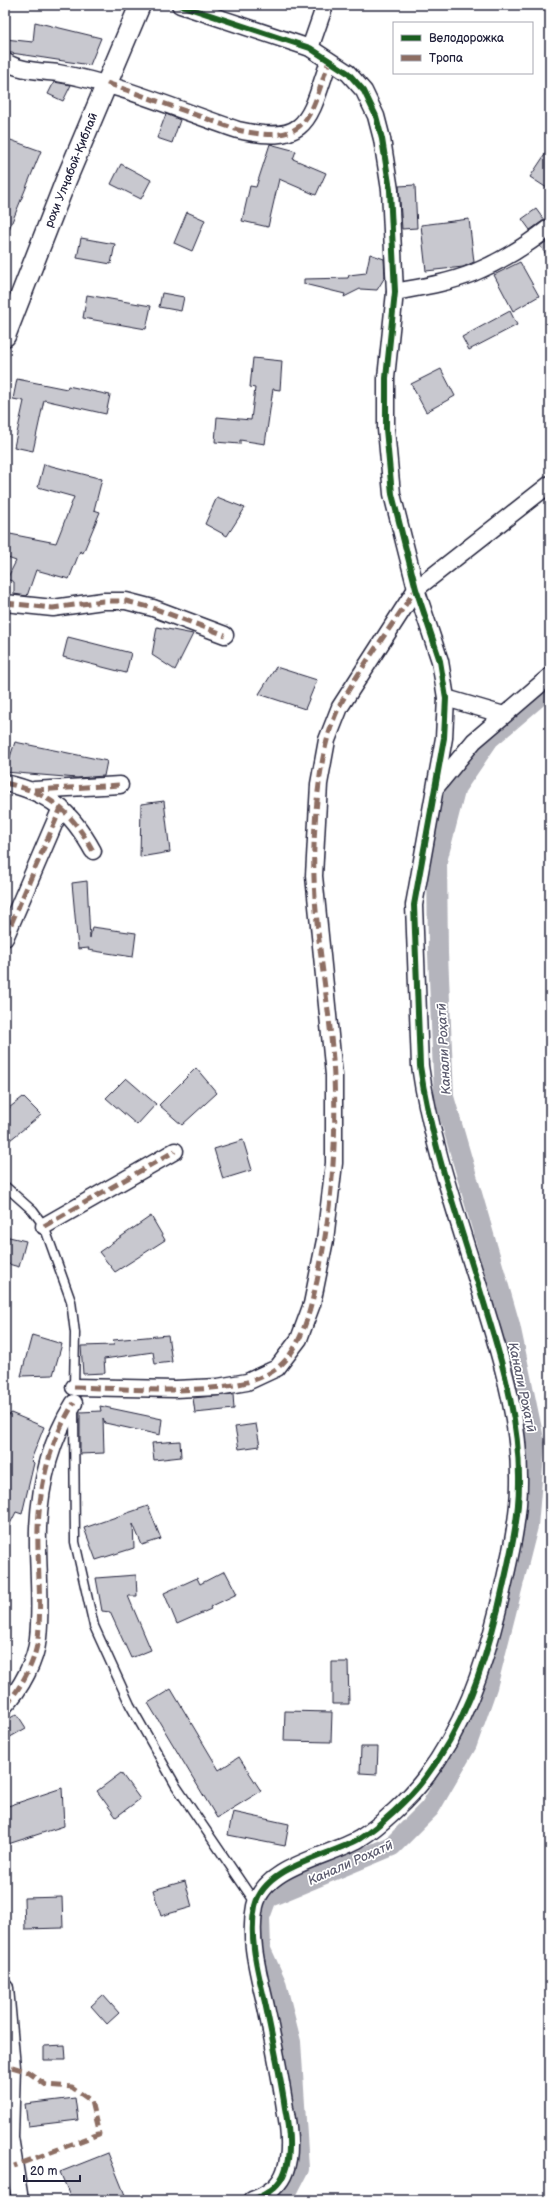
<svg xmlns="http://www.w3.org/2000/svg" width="555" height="2205" font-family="'Balsamiq Sans',sans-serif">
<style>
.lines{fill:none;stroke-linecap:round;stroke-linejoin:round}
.canal{stroke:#b4b4bc;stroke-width:20}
.building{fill:#c8c8cf;stroke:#22223b}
.service-casing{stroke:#22223b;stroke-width:11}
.minor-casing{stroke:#22223b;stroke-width:19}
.tertiary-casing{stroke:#22223b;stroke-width:23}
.service{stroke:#fff;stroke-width:8}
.minor{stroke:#fff;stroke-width:16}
.tertiary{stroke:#fff;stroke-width:20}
.quiet{stroke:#8d6e63;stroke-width:5;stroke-dasharray:10 5;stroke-linecap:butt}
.cycleway-casing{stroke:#fff;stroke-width:8}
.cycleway{stroke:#1b5e20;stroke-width:6}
.labels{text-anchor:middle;stroke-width:3.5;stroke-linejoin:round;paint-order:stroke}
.street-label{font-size:12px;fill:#22223b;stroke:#fff}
.water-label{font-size:13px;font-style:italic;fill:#5c5c6f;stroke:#fff}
</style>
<rect width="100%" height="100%" fill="#fff"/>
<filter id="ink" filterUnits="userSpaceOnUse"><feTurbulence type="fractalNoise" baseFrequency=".025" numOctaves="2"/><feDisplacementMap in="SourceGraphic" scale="8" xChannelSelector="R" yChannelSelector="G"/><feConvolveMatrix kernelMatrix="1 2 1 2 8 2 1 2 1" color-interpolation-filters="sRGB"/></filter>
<g filter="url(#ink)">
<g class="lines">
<polyline class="canal" points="283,2200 299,2169 297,2136 291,2042 276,1983 261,1950 260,1917 267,1898 392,1846 430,1808 467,1744 487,1687 528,1526 535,1444 510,1325 444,1097 438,953 437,861 456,787 489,739 550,687"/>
</g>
<g class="building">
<polygon points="35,22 101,38 90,65 5,52 5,39 33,42"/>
<polygon points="54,82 71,85 63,101 48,94"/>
<polygon points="166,114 180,120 172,143 157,138"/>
<polygon points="5,138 41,151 5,239"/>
<polygon points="270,144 296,151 293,159 326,173 316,195 279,179 268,227 242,221 250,186 256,187"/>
<polygon points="550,147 550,190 530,177"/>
<polygon points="121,164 151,180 141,199 111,184"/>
<polygon points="415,185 417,228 402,229 399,186"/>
<polygon points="536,209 544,220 530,230 522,219"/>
<polygon points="187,212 205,220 192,251 174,243"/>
<polygon points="469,219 474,262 463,267 426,271 421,225"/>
<polygon points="81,238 115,244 111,264 77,258"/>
<polygon points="550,239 550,260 540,246"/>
<polygon points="370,254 384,259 385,277 377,290 360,289 344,297 345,294 304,284 304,279 348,278 349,275 366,273"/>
<polygon points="520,262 539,296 513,311 494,275"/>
<polygon points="162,293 184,297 181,311 159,307"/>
<polygon points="87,295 151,306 146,329 83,318"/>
<polygon points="510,311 517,325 469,350 462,337"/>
<polygon points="253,358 282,361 280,390 273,389 265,444 240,440 240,444 215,442 217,417 251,420 255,388 250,387"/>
<polygon points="441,369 455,396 426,412 411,384"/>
<polygon points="17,379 67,389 68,386 110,395 106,414 44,400 33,451 14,447 24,401 13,399"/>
<polygon points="44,464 102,479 94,510 100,512 83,553 80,551 69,579 36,570 27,596 14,594 14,582 7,579 16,561 5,557 5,533 56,543 74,497 38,487"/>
<polygon points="217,497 245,508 227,536 205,524"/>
<polygon points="157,627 193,634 175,670 152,655"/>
<polygon points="68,637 131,653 126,673 63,657"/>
<polygon points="276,667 317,680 305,709 259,694"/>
<polygon points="15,742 107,761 104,776 77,778 5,772"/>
<polygon points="164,801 170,852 140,857 141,804"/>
<polygon points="87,881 90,938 92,927 136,933 133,957 88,950 89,948 78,949 72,883"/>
<polygon points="196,1068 217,1093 182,1125 159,1105"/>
<polygon points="126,1078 156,1104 137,1125 106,1098"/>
<polygon points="23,1097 41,1115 5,1144 5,1111"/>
<polygon points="243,1140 252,1170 223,1179 214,1149"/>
<polygon points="151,1216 165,1240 115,1272 99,1252"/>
<polygon points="5,1236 26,1241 19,1267 5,1263"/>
<polygon points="32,1335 62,1344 53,1375 21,1376"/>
<polygon points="168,1335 172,1362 155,1364 153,1352 104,1359 105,1373 83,1374 81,1346 114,1345 113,1340"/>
<polygon points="233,1394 234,1409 195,1413 193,1398"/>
<polygon points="100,1406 162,1419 160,1435 105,1423 103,1418 104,1453 80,1454 80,1412 101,1411"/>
<polygon points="5,1413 10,1415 11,1413 44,1427 31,1460 34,1463 22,1514 16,1512 5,1534"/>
<polygon points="256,1424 260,1446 239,1449 235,1427"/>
<polygon points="180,1441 181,1457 154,1460 152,1443"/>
<polygon points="148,1506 161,1539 142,1545 133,1524 134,1548 96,1560 84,1528"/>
<polygon points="225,1571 237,1594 210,1607 211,1609 177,1624 164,1593 197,1578 200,1584"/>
<polygon points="136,1575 137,1596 128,1596 151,1650 131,1658 110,1612 102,1611 96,1578"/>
<polygon points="332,1662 348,1662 349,1704 332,1704"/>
<polygon points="171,1689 219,1770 239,1757 261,1791 217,1818 148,1703"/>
<polygon points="285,1711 332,1712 331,1742 284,1741"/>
<polygon points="17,1714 26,1728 5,1740 5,1721"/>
<polygon points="361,1747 378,1747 377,1774 360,1773"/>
<polygon points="121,1773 140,1799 116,1817 97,1791"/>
<polygon points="62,1788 64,1826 5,1845 5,1807"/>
<polygon points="233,1812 289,1824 285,1846 228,1835"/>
<polygon points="185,1881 192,1907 161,1916 153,1890"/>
<polygon points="62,1897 63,1928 25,1929 24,1898"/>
<polygon points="103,1995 119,2013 107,2024 91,2006"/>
<polygon points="65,2045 66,2060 44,2060 44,2046"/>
<polygon points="75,2098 78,2120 28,2126 25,2104"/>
<polygon points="108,2153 127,2200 72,2200 60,2172"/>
</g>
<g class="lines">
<g class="service-casing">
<g id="service">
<polyline points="5,1186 33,1211 44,1226 71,1301 75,1333 74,1388"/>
<polyline points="74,1410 75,1542 94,1626 130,1705 176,1786 256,1904"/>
</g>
</g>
<g class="minor-casing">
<g id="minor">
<path d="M 180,5 L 310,48 L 348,73 L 364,91 L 376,116 L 382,139 L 390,190 L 395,292 L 386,378 L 386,429 L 392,494 L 416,589 L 440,661 L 446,698 L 444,738 L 414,905 L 420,1066 C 432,1150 463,1232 487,1313 C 504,1368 520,1425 519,1483 C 519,1525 507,1568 498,1609 C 483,1670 463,1728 425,1778 C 410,1798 380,1826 359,1839 C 328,1857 264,1866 255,1906 C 248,1940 259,1975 266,2007 C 273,2041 280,2074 285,2108 C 289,2128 292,2152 285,2171 C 280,2186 266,2195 252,2200"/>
<polyline points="310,48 325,5"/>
<path d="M 5,61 C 18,71 42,71 58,73 C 120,84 178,110 238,130 C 309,146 309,119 329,61"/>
<path d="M 395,292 C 421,287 448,283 473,273 C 500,262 527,245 550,227"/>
<polyline points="5,603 53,608 103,601 126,601 153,608 225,635"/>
<polyline points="446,698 504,715"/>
<path d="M 5,783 C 50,793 71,811 93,851"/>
<polyline points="437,786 474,741 550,676"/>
<polyline points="34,790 120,785"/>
<polyline points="5,938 61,808"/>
<polyline points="44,1226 175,1151"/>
<polyline points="74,1387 175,1389 218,1387 247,1382 277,1368 299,1339 312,1304 325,1240 334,1163 334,1075 314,876 319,784 327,740 340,707 416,589 550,484"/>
<path d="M 5,1705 C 21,1689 36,1660 38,1638 C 42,1602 37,1564 38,1528 C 40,1483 50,1441 74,1403"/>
<polyline points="5,1988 12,2067 10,2137 20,2200"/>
</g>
</g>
<g class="tertiary-casing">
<polyline id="tertiary" points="5,336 66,180 140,5"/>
</g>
<use href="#service" class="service"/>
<use href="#minor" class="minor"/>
<use href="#tertiary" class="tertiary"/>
<g class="quiet">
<path d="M 107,83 L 238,130 C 309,146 309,119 329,61"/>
<polyline points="5,603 53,608 103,601 126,601 153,608 225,635"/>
<path d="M 5,783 C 50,793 71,811 93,851"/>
<polyline points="34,790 120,785"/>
<polyline points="5,938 61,808"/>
<polyline points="44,1226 175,1151"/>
<path d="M 74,1387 C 125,1388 237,1400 277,1368 C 302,1349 310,1310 317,1281 C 331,1214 337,1145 334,1077 C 331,1010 316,944 314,877 C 313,848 315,813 319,784 C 322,758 328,729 340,705 C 362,665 391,627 416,589"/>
<path d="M 5,1705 C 21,1689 36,1660 38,1638 C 42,1602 37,1564 38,1528 C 40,1483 50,1441 74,1403"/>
<polyline points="12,2067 28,2072 46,2085 72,2087 91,2101 99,2134 14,2166"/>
</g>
<g class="cycleway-casing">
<path id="cycleway" d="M 180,5 L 310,48 L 348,73 L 364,91 L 376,116 L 382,139 L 390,190 L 395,292 L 386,378 L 386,429 L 392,494 L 416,589 L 440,661 L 446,698 L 444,738 L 414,905 L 420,1066 C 432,1150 463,1232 487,1313 C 504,1368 520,1425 519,1483 C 519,1525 507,1568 498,1609 C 483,1670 463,1728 425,1778 C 410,1798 380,1826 359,1839 C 328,1857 264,1866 255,1906 C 248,1940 259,1975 266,2007 C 273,2041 280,2074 285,2108 C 289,2128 292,2152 285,2171 C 280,2186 266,2195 252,2200"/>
</g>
<use href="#cycleway" class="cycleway"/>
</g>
</g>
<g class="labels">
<g class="street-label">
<text transform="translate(71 170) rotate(-68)" y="4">роҳи Улҷабой-Қиблаӣ</text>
</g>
<g class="water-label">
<text transform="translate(443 1049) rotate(-93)" y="5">Канали Роҳатӣ</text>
<text transform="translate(523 1387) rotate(78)" y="5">Канали Роҳатӣ</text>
<text transform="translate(350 1862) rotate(-24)" y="5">Канали Роҳатӣ</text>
</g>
</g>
<rect width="555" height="2205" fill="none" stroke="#fff" stroke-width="20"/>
<rect x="10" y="10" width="535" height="2185" fill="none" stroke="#22223b" stroke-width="1.5" filter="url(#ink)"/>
<rect x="393" y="22" width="140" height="52" fill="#ffffff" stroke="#a7a7b1"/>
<rect x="401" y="35" width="20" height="6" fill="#1b5e20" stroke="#a7a7b1"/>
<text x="429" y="42" font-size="12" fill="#22223b">Велодорожка</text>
<rect x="401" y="55" width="20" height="6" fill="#8d6e63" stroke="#a7a7b1"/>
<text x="429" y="62" font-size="12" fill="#22223b">Тропа</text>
<path d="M24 2175v6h56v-6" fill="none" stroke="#22223b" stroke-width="2"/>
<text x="30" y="2175" font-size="12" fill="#22223b" stroke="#ffffff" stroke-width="3" paint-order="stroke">20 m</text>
</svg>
